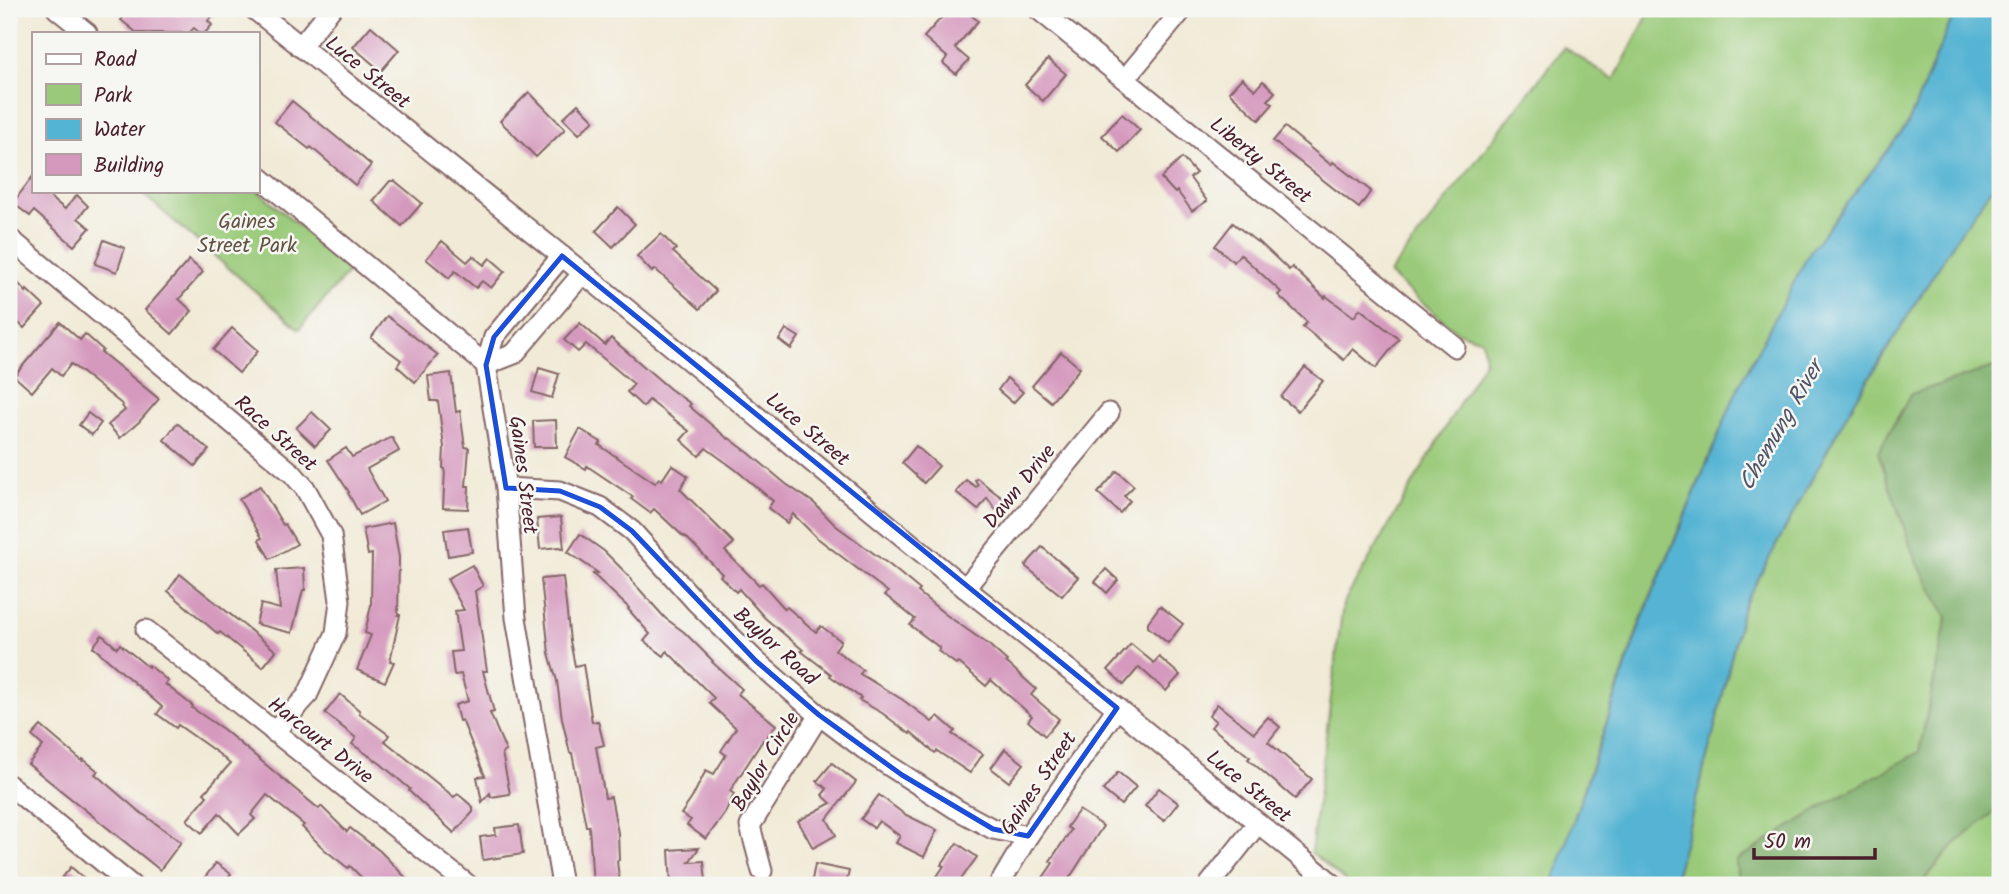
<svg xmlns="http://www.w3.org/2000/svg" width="2009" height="894" font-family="Kalam,sans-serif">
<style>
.green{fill:#9aca79;stroke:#727452;stroke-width:2}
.forest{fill:#7bae69;stroke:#62664a;stroke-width:2}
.water{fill:#54b4d3;stroke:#4f6a7f;stroke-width:2}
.building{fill:#d599be}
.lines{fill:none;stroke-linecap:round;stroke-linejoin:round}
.minor-casing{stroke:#846667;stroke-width:23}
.minor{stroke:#fff;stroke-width:19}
.marked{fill:none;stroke:#1d4ed8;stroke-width:5;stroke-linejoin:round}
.labels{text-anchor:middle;stroke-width:5;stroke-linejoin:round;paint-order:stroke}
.street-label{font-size:21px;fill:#4a1f2b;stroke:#f6f6f2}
.park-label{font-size:21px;fill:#625242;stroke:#f6f6f2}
.water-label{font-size:23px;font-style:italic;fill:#4e5366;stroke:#f6f6f2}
</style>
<rect width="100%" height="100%" fill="#f6f6f2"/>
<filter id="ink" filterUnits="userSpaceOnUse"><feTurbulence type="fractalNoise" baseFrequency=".0143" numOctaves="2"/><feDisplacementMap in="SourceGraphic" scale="14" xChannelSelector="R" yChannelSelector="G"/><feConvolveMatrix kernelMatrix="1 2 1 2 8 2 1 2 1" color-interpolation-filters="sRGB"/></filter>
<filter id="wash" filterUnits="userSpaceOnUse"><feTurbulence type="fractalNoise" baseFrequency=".00686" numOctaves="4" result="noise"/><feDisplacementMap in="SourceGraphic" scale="28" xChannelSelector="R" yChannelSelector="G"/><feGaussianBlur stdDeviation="1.57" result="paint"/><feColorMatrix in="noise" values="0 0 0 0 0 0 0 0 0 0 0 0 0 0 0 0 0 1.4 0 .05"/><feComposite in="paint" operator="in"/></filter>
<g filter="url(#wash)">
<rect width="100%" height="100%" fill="#f1ead6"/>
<g class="green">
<polygon points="1651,9 1956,9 1908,124 1811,250 1739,386 1640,622 1552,885 1350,885 1311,852 1343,604 1485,360 1482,340 1457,332 1389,274 1564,47 1614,80"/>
<polygon points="2000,176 2000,885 1673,885 1713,735 1743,607 1848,412 1957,237"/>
<polygon points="257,190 350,270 299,329 144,195 148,191"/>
</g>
<polygon class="forest" points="2000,365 2000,807 1954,845 1920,885 1738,885 1736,861 1826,804 1919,752 1947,617 1915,559 1878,452 1911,394"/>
<polygon class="water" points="1956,9 2000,9 2000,176 1957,237 1848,412 1743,607 1713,735 1673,885 1552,885 1641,622 1739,386 1811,250 1908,124"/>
<g id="blocks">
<g class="building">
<polygon points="131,9 218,9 208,21 212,25 205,33 200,33 194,28 189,33 137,33 121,20"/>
<polygon points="949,9 964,9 978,21 955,48 969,60 956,74 943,63 947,57 924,37"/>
<polygon points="371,26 399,50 381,71 353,47"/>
<polygon points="1048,59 1066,74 1043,101 1025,85"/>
<polygon points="1242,78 1255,90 1263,81 1275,92 1268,100 1273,104 1259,120 1229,92"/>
<polygon points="529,92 565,129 536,157 500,121"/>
<polygon points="292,101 340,140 341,139 371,165 355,185 311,147 309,149 275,122"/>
<polygon points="578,104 594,120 579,134 563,118"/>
<polygon points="1122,114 1140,130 1119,152 1102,136"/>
<polygon points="1285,127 1331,165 1333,162 1371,191 1359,208 1273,141"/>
<polygon points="1182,158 1196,173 1190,178 1207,201 1192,211 1177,191 1175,193 1161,178"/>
<polygon points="33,176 33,191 42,191 65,209 77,195 88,206 78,218 90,228 74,246 34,211 30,216 13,203"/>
<polygon points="390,181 395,181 422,203 402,226 373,201"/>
<polygon points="618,207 635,224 613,247 596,231"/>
<polygon points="1233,223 1257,242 1258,241 1289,270 1292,267 1325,298 1326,296 1354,317 1360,309 1399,339 1376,368 1353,349 1344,360 1303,327 1307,322 1278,295 1281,292 1240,254 1234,262 1215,246"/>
<polygon points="661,234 676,249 673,252 716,291 700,309 655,269 652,272 637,256"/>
<polygon points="104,240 125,248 117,272 95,264"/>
<polygon points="442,241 467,262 473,256 484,265 490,258 505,271 491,288 482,281 476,288 455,271 449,278 426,259"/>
<polygon points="189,260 203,272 179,299 192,311 172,334 145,310"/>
<polygon points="9,273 26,292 27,290 44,306 24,328 9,314"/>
<polygon points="387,316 438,355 415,382 397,366 401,360 371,338"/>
<polygon points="60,322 80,340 85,334 103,350 101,352 159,399 139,422 120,438 108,425 125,410 122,406 123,405 71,364 61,376 52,368 32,392 14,376"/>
<polygon points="580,323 605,345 611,338 670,389 691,404 689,406 728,439 729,438 749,453 786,484 814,503 835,525 891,566 920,590 918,592 945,614 989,645 1007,661 1006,662 1036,689 1031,695 1059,719 1045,736 1028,721 1032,716 991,680 986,686 958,662 956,664 938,651 940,648 910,625 915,619 885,595 888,592 816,537 793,514 787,523 768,508 773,501 736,470 706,448 699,456 681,440 689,431 649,400 643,407 627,392 634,384 586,344 578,352 564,340"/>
<polygon points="232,328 258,351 239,373 213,350"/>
<polygon points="786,329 799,337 791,349 779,340"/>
<polygon points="1061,352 1080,368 1051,402 1032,386"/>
<polygon points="1305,367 1323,381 1298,411 1281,397"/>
<polygon points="539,368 559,374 552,398 532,392"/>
<polygon points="451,373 456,412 460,411 465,447 469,448 466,486 469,486 468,509 443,508 445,469 443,468 444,447 438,401 431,401 428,376"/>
<polygon points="1007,378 1023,392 1013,403 998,390"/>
<polygon points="312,412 331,430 315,446 296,428"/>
<polygon points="88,413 101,423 92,435 79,425"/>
<polygon points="556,420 557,447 534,447 533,421"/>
<polygon points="177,423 209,450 195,466 164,440"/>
<polygon points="580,429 601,442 599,445 655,483 659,478 662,480 672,465 688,476 680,489 734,543 725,551 759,585 762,583 785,609 787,607 816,632 821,626 841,641 835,650 863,670 860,674 903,700 932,722 938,716 955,731 952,734 983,754 970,773 937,751 935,753 911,732 910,734 882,713 859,700 861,698 830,676 831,674 801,651 803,650 765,618 739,589 736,592 720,576 722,574 685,536 684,537 654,509 650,513 631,499 633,497 587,466 586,469 565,457"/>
<polygon points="392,437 399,451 367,469 385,501 360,515 348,493 349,492 328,460 346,448 352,457"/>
<polygon points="916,446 939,466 924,483 902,463"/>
<polygon points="1117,471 1134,486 1124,496 1130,501 1120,513 1098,493"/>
<polygon points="977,478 993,491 1008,502 996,510 987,498 978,510 956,492 966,480 976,487 978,485 975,480"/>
<polygon points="260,486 283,525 285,524 297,544 270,559 259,540 262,538 239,499"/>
<polygon points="561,517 564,549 560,547 540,549 537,519"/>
<polygon points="393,523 399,557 398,615 400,615 390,661 394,662 385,682 357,670 371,635 365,633 371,605 372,554 368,555 363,529"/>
<polygon points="468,527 472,552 448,556 444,530"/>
<polygon points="580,534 604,551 632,579 631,580 665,618 684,632 713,661 712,662 742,689 738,694 776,725 764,741 763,740 730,791 734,794 725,813 706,839 687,825 691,820 681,814 692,798 706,770 714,774 726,755 721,751 736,728 709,703 714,698 667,651 664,656 644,641 650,634 628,609 629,608 593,574 598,573 568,552"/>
<polygon points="1042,547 1078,577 1062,596 1025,566"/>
<polygon points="472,565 483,586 475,591 487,671 483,671 494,712 490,713 506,751 502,753 510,794 491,797 490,793 482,802 477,777 485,776 462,720 459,721 455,705 468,701 461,674 454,675 451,652 461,651 455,611 464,610 447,579"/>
<polygon points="304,568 305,590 303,590 292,633 256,624 261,604 280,609 276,570"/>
<polygon points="1106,569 1118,580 1107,593 1095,582"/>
<polygon points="180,574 276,651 263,667 220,632 218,634 168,591"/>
<polygon points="563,577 570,641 575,666 583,664 592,722 598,721 604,745 596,747 605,798 611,797 618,833 619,860 617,861 620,885 593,885 589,826 586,826 572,753 570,753 562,719 557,681 549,653 541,579"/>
<polygon points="1160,606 1183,624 1168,643 1148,627 1148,622"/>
<polygon points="102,635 117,648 120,644 148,667 149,665 168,681 165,684 193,706 192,708 223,729 319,809 321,806 347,832 350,828 380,851 413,885 369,885 350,866 348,868 325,850 302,827 304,825 267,795 251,815 255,819 239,834 219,813 202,833 187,820 207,796 204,793 230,764 219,754 178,725 176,728 157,714 162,707 93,647"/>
<polygon points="1131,644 1154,663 1159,657 1180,675 1166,691 1139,667 1124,685 1108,670"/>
<polygon points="340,694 360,711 359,713 389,735 385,741 454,797 458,794 473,807 473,812 454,833 409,791 410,789 381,764 352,744 356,738 325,713"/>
<polygon points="1217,704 1254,733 1268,717 1280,727 1268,742 1312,779 1295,799 1248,759 1250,757 1211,727 1216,721 1209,716"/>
<polygon points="41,726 82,761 83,759 98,771 95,774 136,809 181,842 160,870 28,764 43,746 32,736"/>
<polygon points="1005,749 1024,764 1009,782 991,768"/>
<polygon points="832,763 856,782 827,819 836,835 813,848 798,821 831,803 822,795 827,789 817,781"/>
<polygon points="1118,772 1136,787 1121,805 1103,790"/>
<polygon points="1159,788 1178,803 1164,821 1145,806"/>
<polygon points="879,795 904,814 937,830 924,857 896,843 900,836 879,821 874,828 861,819"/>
<polygon points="1079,810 1103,826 1065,885 1038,885 1053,863 1050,861 1071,830 1067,827"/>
<polygon points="519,825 523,854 483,860 480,837 496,835 495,828"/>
<polygon points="957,843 977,857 957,885 931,885 944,866 941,865"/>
<polygon points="699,848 689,862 704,861 706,882 671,885 669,850"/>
<polygon points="216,863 231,874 223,885 199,885"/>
<polygon points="815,864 849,871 846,885 811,885"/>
<polygon points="71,867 92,885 56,885"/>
</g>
</g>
</g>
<g filter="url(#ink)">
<use href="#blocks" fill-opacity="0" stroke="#846667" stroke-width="2"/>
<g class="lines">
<g class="minor-casing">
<g id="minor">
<polyline points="57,9 87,33"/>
<polyline points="254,9 583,273 965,588 1117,708 1334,885"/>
<polyline points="1038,9 1455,347"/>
<polyline points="300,47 331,9"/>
<polyline points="1125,79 1183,9"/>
<polyline points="257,175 486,365 506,488 516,618 562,885"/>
<polyline points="9,238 292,473 305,488 331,535 340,601 336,633 307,696 274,732"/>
<polyline points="486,365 514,354 583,273"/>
<polyline points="486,365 494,337 562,256"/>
<polyline points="506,488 560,491 600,507 632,531 696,602 756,661 819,715 868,752 956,809 993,829 1028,836"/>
<polyline points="965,588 1109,413"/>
<polyline points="146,630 468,885"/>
<polyline points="9,785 131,885"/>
<polyline points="762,871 750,826 819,715"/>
<polyline points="999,885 1028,836 1117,708"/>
<polyline points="1209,885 1258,823"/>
</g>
</g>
<use href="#minor" class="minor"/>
</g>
</g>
<path class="marked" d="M 562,256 L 1117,708 L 1028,836 L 993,829 L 902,775 L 819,715 L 756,661 L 632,531 L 600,507 L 560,491 L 506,488 L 486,365 L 494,337 Z"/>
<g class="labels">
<g class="street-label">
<text transform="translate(368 72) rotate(39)" y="7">Luce Street</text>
<text transform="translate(1261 160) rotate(39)" y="7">Liberty Street</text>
<text transform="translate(808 429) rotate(40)" y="7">Luce Street</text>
<text transform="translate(276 433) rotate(42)" y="7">Race Street</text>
<text transform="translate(524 475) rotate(83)" y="7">Gaines Street</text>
<text transform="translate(1019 486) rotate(-51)" y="7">Dawn Drive</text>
<text transform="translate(776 646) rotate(42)" y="7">Baylor Road</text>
<text transform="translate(321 740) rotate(38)" y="7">Harcourt Drive</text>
<text transform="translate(765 761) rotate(-59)" y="7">Baylor Circle</text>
<text transform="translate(1038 783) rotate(-56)" y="7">Gaines Street</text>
<text transform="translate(1249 786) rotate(39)" y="7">Luce Street</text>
</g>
<g class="park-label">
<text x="247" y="228">Gaines<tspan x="247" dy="24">Street Park</tspan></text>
</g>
<g class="water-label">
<text transform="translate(1780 425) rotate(-60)" y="8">Chemung River</text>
</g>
</g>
<rect width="2009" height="894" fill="none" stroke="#f6f6f2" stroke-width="35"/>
<rect x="32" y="32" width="228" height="161" fill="#f6f6f2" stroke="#b1a0a2" stroke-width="2"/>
<rect x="46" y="54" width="35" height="10" fill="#ffffff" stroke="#b1a0a2" stroke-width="2"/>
<text x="94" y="66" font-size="21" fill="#4a1f2b">Road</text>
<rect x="46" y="84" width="35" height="21" fill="#9aca79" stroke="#b1a0a2" stroke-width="2"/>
<text x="94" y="102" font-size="21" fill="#4a1f2b">Park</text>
<rect x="46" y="119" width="35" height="21" fill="#54b4d3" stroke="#b1a0a2" stroke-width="2"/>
<text x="94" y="136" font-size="21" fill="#4a1f2b">Water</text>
<rect x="46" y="154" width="35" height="21" fill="#d599be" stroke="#b1a0a2" stroke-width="2"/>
<text x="94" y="172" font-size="21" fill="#4a1f2b">Building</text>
<path d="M1754 848v10h121v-10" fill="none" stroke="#4a1f2b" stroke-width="3.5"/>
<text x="1764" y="848" font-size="21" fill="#4a1f2b" stroke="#f6f6f2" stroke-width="5" paint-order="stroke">50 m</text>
</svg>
